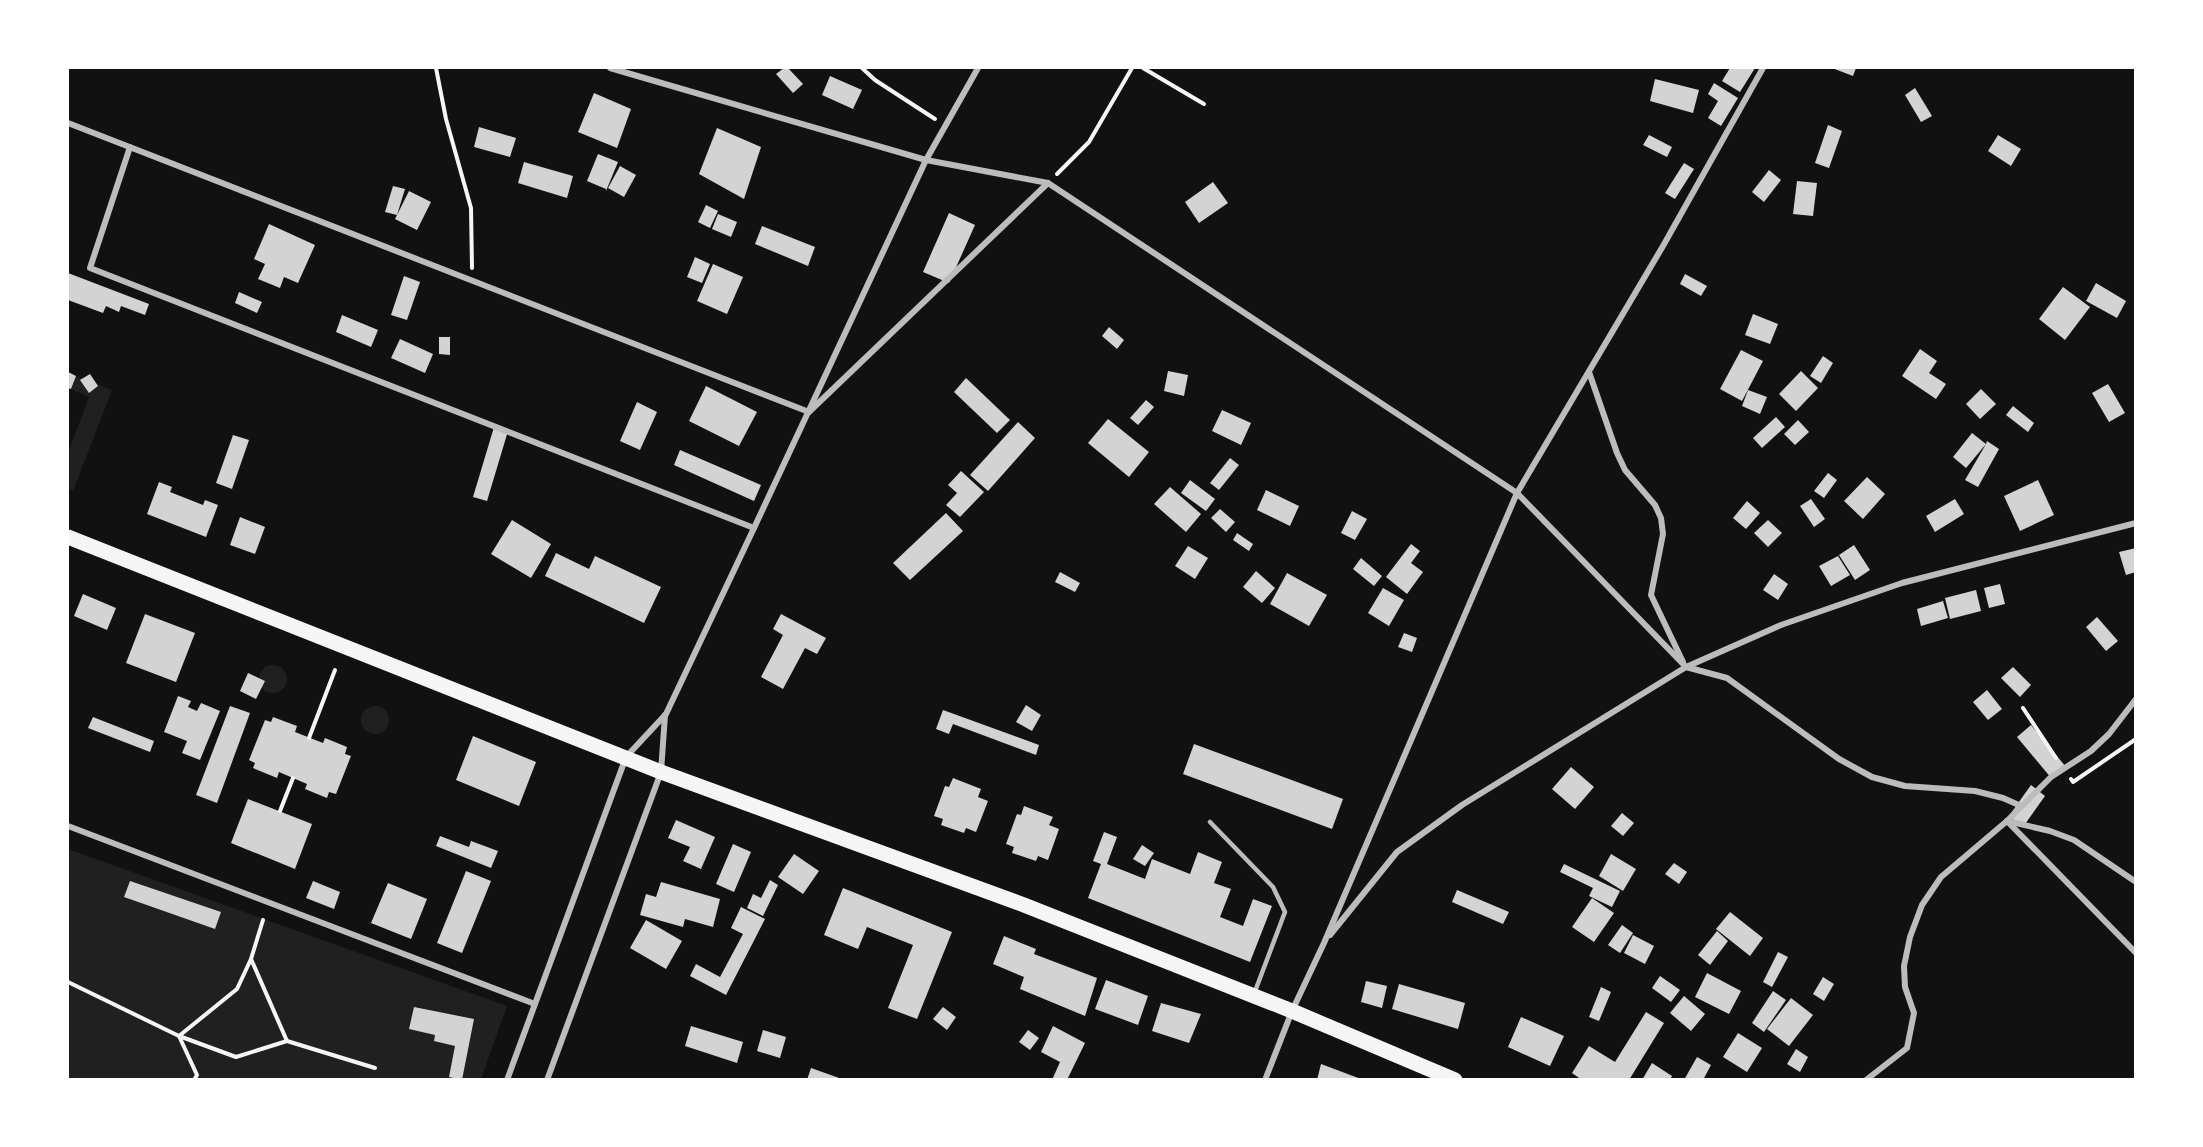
<svg xmlns="http://www.w3.org/2000/svg" width="2203" height="1147" font-family="Rubik,sans-serif">
<style>
.green{fill:#202020}
.building{fill:#d3d3d3}
.lines{fill:none;stroke-linecap:round;stroke-linejoin:round}
.path{stroke:#f5f5f5;stroke-width:4}
.service{stroke:#bcbcbc;stroke-width:4.5}
.minor{stroke:#bcbcbc;stroke-width:6}
.primary{stroke:#f5f5f5;stroke-width:15}
</style>
<rect width="100%" height="100%" fill="#111"/>
<g class="green">
<polygon points="76,376 112,390 73,491 68,489 68,453 89,397 71,389"/>
<circle cx="273" cy="679" r="14"/>
<circle cx="375" cy="720" r="14"/>
<polygon points="68,849 507,1006 481,1079 68,1079"/>
</g>
<g class="building">
<polygon points="784,68 788,68 803,84 793,93 776,74"/>
<polygon points="1730,68 1755,68 1740,92 1722,81"/>
<polygon points="1832,68 1856,68 1853,76"/>
<polygon points="830,76 862,90 853,109 822,95"/>
<polygon points="1655,79 1699,90 1693,113 1650,101"/>
<polygon points="1714,83 1738,98 1721,126 1708,118 1718,101 1708,94"/>
<polygon points="1915,88 1932,116 1921,122 1905,95"/>
<polygon points="594,93 631,109 617,148 578,132"/>
<polygon points="1828,125 1842,131 1829,168 1815,163"/>
<polygon points="479,127 516,138 510,157 474,147"/>
<polygon points="717,128 761,147 744,199 699,174"/>
<polygon points="1649,135 1672,147 1667,157 1643,145"/>
<polygon points="1998,135 2021,149 2011,166 1988,151"/>
<polygon points="598,154 618,162 606,191 606,189 587,181"/>
<polygon points="524,162 573,176 567,198 518,183"/>
<polygon points="1684,163 1694,169 1675,199 1665,193"/>
<polygon points="620,166 636,175 624,197 608,188"/>
<polygon points="1769,170 1781,180 1764,202 1752,192"/>
<polygon points="1797,181 1817,183 1813,216 1793,214"/>
<polygon points="1213,182 1228,203 1199,223 1185,202"/>
<polygon points="393,186 405,189 397,215 409,191 431,202 417,230 395,219 397,215 385,212"/>
<polygon points="706,205 718,211 710,228 698,222"/>
<polygon points="949,213 975,225 949,283 923,272"/>
<polygon points="718,214 737,222 731,237 712,229"/>
<polygon points="269,224 315,245 298,283 284,277 280,288 258,279 265,264 254,259"/>
<polygon points="762,226 815,247 808,266 755,244"/>
<polygon points="695,257 710,264 702,283 687,277"/>
<polygon points="713,264 743,277 727,314 697,301"/>
<polygon points="68,273 149,304 145,315 121,306 119,312 106,306 103,313 68,300"/>
<polygon points="1685,274 1707,286 1701,296 1680,284"/>
<polygon points="404,276 420,282 407,320 391,315"/>
<polygon points="2096,283 2126,301 2117,318 2086,301"/>
<polygon points="2063,287 2090,307 2065,340 2039,319"/>
<polygon points="239,292 262,302 257,313 235,303"/>
<polygon points="1753,314 1778,324 1770,344 1745,335"/>
<polygon points="342,315 378,330 371,347 336,332"/>
<polygon points="1109,327 1124,340 1117,349 1102,336"/>
<polygon points="439,337 450,337 450,355 439,354"/>
<polygon points="400,339 433,354 425,373 391,358"/>
<polygon points="1920,349 1937,361 1929,373 1946,384 1936,399 1902,376"/>
<polygon points="1741,350 1763,361 1742,401 1720,389"/>
<polygon points="1823,356 1833,363 1821,383 1810,376"/>
<polygon points="1168,371 1188,375 1184,396 1164,391"/>
<polygon points="1801,371 1818,388 1796,411 1779,394"/>
<polygon points="68,372 76,376 71,389 68,388"/>
<polygon points="90,374 98,386 89,393 80,380"/>
<polygon points="966,378 1010,420 997,433 954,392"/>
<polygon points="2108,384 2125,413 2109,422 2092,393"/>
<polygon points="706,386 757,412 739,446 689,421"/>
<polygon points="1981,389 1996,404 1980,419 1966,404"/>
<polygon points="1748,390 1767,397 1760,414 1742,406"/>
<polygon points="1146,400 1154,407 1138,425 1130,418"/>
<polygon points="637,402 657,412 640,450 620,441"/>
<polygon points="2013,406 2034,423 2028,432 2006,415"/>
<polygon points="1222,410 1251,423 1241,445 1212,431"/>
<polygon points="1776,417 1785,427 1762,448 1753,438"/>
<polygon points="1108,419 1149,452 1129,477 1088,443"/>
<polygon points="1798,420 1809,432 1795,445 1784,434"/>
<polygon points="1018,422 1035,438 988,491 970,475"/>
<polygon points="494,427 508,431 487,501 473,497"/>
<polygon points="1972,433 1986,444 1987,441 1999,449 1978,487 1965,480 1986,444 1966,468 1953,457"/>
<polygon points="233,435 249,440 232,489 216,483"/>
<polygon points="680,450 761,485 754,501 674,465"/>
<polygon points="1230,458 1239,465 1219,490 1210,483"/>
<polygon points="961,471 984,492 960,517 946,505 957,493 948,485"/>
<polygon points="1828,473 1837,480 1824,498 1814,491"/>
<polygon points="1867,477 1885,494 1863,519 1844,501"/>
<polygon points="1190,480 1215,499 1206,511 1181,493"/>
<polygon points="2038,480 2054,515 2020,531 2004,496"/>
<polygon points="159,482 172,487 170,492 203,505 205,500 218,505 206,537 147,514"/>
<polygon points="1170,487 1201,514 1186,532 1154,504"/>
<polygon points="1266,490 1299,506 1290,526 1257,510"/>
<polygon points="1811,499 1825,519 1814,527 1800,506"/>
<polygon points="1955,499 1964,514 1935,532 1926,516"/>
<polygon points="1747,501 1760,513 1746,529 1733,518"/>
<polygon points="1220,509 1235,522 1226,532 1211,518"/>
<polygon points="1352,511 1367,519 1355,540 1341,533"/>
<polygon points="946,513 963,531 910,580 893,563"/>
<polygon points="240,517 265,527 255,554 230,545"/>
<polygon points="512,520 551,544 531,578 491,554"/>
<polygon points="1768,520 1782,533 1768,547 1754,533"/>
<polygon points="1237,533 1253,544 1249,551 1233,540"/>
<polygon points="1411,544 1420,551 1411,563 1423,572 1407,594 1386,577"/>
<polygon points="1854,545 1870,570 1855,580 1839,555"/>
<polygon points="1188,546 1208,558 1195,579 1175,566"/>
<polygon points="2136,548 2136,572 2126,575 2119,552"/>
<polygon points="556,553 589,569 595,556 661,587 644,623 545,576"/>
<polygon points="1838,556 1850,575 1831,586 1819,566"/>
<polygon points="1361,558 1382,576 1374,586 1353,569"/>
<polygon points="1256,571 1275,588 1262,603 1243,587"/>
<polygon points="1060,572 1080,583 1075,592 1055,582"/>
<polygon points="1287,573 1327,595 1309,626 1270,604"/>
<polygon points="1774,574 1788,584 1778,600 1763,590"/>
<polygon points="2000,584 2005,604 1989,608 1984,588"/>
<polygon points="1383,588 1404,600 1389,626 1368,613"/>
<polygon points="1976,590 1981,611 1950,619 1945,598"/>
<polygon points="83,594 116,608 107,630 74,616"/>
<polygon points="1943,601 1948,618 1921,626 1917,609"/>
<polygon points="145,614 195,633 176,682 126,663"/>
<polygon points="781,614 826,638 817,654 805,648 783,689 761,677 783,635 773,629"/>
<polygon points="2097,617 2118,641 2106,651 2086,627"/>
<polygon points="1404,633 1417,638 1412,652 1398,647"/>
<polygon points="2013,667 2031,685 2020,697 2001,678"/>
<polygon points="248,673 265,681 256,699 240,691"/>
<polygon points="1987,690 2002,709 1988,720 1973,702"/>
<polygon points="178,696 191,701 188,707 197,711 201,703 220,711 200,760 182,753 187,741 164,732"/>
<polygon points="1026,705 1041,715 1032,731 1016,722"/>
<polygon points="230,706 250,713 217,803 196,795"/>
<polygon points="943,710 1039,745 1036,755 953,724 949,734 936,729"/>
<polygon points="93,717 154,741 150,752 88,728"/>
<polygon points="273,717 297,726 295,732 323,743 325,738 347,747 345,754 351,756 336,794 329,792 327,798 305,789 307,784 279,772 277,778 253,768 255,763 249,760 265,720 271,722"/>
<polygon points="2031,725 2066,767 2052,779 2017,737"/>
<polygon points="473,736 536,762 519,806 456,780"/>
<polygon points="1194,744 1343,799 1332,829 1183,774"/>
<polygon points="1571,767 1594,787 1575,809 1552,789"/>
<polygon points="953,778 981,789 978,797 988,801 976,832 966,828 964,833 941,825 943,819 934,816 945,786 949,787"/>
<polygon points="2031,785 2045,796 2023,827 2009,816"/>
<polygon points="248,799 312,824 295,869 231,843"/>
<polygon points="1024,806 1053,817 1049,825 1059,829 1048,860 1038,856 1036,861 1012,853 1014,847 1006,844 1017,814 1021,815"/>
<polygon points="1622,813 1634,823 1623,836 1611,826"/>
<polygon points="676,820 715,837 701,869 683,861 690,847 668,838"/>
<polygon points="1104,832 1117,837 1107,864 1145,879 1152,859 1190,874 1198,852 1222,862 1214,883 1231,889 1220,917 1243,926 1253,899 1272,906 1250,962 1088,898 1101,864 1093,861"/>
<polygon points="440,836 469,847 471,841 498,851 491,868 436,846"/>
<polygon points="733,844 751,852 734,892 716,884"/>
<polygon points="1142,845 1154,853 1145,866 1133,859"/>
<polygon points="794,854 819,871 803,894 778,877"/>
<polygon points="1611,854 1636,869 1623,891 1599,876"/>
<polygon points="1674,863 1687,872 1679,884 1665,874"/>
<polygon points="1564,864 1620,891 1612,907 1589,896 1593,888 1560,872"/>
<polygon points="466,871 491,881 462,953 437,943"/>
<polygon points="770,880 778,885 763,916 747,908 753,894 761,898"/>
<polygon points="130,881 221,912 215,929 124,897"/>
<polygon points="313,881 340,892 334,909 306,898"/>
<polygon points="661,882 720,899 713,927 685,919 683,927 640,915 646,894 656,897"/>
<polygon points="388,883 427,899 411,939 371,923"/>
<polygon points="843,888 952,932 917,1019 888,1008 913,945 867,927 858,949 824,935"/>
<polygon points="1457,890 1509,912 1503,924 1452,902"/>
<polygon points="1592,898 1614,913 1594,942 1572,927"/>
<polygon points="741,907 765,919 726,995 690,976 696,964 720,977 743,934 731,928"/>
<polygon points="1730,912 1763,938 1750,956 1716,929"/>
<polygon points="646,920 682,941 666,969 630,948"/>
<polygon points="1622,925 1633,933 1620,953 1608,945"/>
<polygon points="1717,931 1728,941 1710,965 1698,955"/>
<polygon points="1633,935 1654,946 1645,964 1624,953"/>
<polygon points="1004,936 1036,949 1034,954 1097,978 1085,1016 1020,989 1024,977 993,964"/>
<polygon points="1778,952 1788,957 1772,987 1763,982"/>
<polygon points="1707,973 1741,991 1729,1014 1695,997"/>
<polygon points="1660,976 1680,990 1671,1002 1652,988"/>
<polygon points="1823,977 1834,984 1824,1001 1813,994"/>
<polygon points="1106,980 1148,996 1138,1025 1095,1009"/>
<polygon points="1366,981 1387,986 1382,1008 1361,1002"/>
<polygon points="1399,984 1465,1003 1458,1029 1392,1009"/>
<polygon points="1601,987 1611,992 1599,1021 1589,1017"/>
<polygon points="1773,991 1786,1000 1764,1032 1752,1023"/>
<polygon points="1684,996 1705,1014 1691,1031 1670,1013"/>
<polygon points="1791,998 1813,1015 1789,1046 1767,1029"/>
<polygon points="1161,1003 1201,1014 1189,1043 1152,1031"/>
<polygon points="414,1007 474,1019 462,1080 449,1077 455,1046 434,1041 435,1035 409,1029"/>
<polygon points="943,1007 956,1017 947,1030 933,1019"/>
<polygon points="1646,1012 1664,1023 1629,1080 1582,1080 1572,1073 1589,1046 1615,1062"/>
<polygon points="1521,1017 1564,1036 1550,1066 1508,1047"/>
<polygon points="691,1026 743,1042 737,1063 685,1046"/>
<polygon points="1053,1026 1085,1043 1067,1080 1052,1080 1060,1062 1041,1052"/>
<polygon points="763,1030 786,1037 780,1058 757,1051"/>
<polygon points="1028,1030 1039,1038 1030,1050 1019,1042"/>
<polygon points="1738,1033 1762,1048 1747,1072 1723,1057"/>
<polygon points="1796,1049 1808,1057 1800,1072 1787,1064"/>
<polygon points="1697,1057 1711,1065 1703,1080 1684,1080"/>
<polygon points="1652,1063 1672,1076 1670,1080 1642,1080"/>
<polygon points="1321,1064 1361,1079 1361,1080 1317,1080"/>
<polygon points="811,1068 842,1079 842,1080 807,1080"/>
</g>
<g class="lines">
<g class="path">
<polyline points="436,68 446,119 471,208 472,268"/>
<polyline points="862,68 875,80 935,119"/>
<polyline points="1143,68 1204,104"/>
<polyline points="1057,174 1089,142 1132,68"/>
<polyline points="2023,708 2056,758"/>
<polyline points="309,738 335,670"/>
<polyline points="2071,779 2073,782 2136,739"/>
<polyline points="280,811 293,778"/>
<polyline points="251,959 287,1041"/>
<polyline points="68,982 179,1036 236,1057 287,1041 375,1068"/>
<polyline points="194,1080 197,1075 179,1036 237,989 251,959 263,920"/>
</g>
<polyline class="service" points="1210,822 1273,887 1285,912 1254,994"/>
<g class="minor">
<polyline points="610,68 926,160 1048,183 1517,493 1686,667 1727,678 1839,759 1872,777 1905,786 1975,791 2003,798 2021,806"/>
<polyline points="68,123 809,412 1048,183"/>
<polyline points="130,147 90,268 754,528 666,714 626,757 507,1080"/>
<polyline points="1589,372 1617,453 1625,470 1655,505 1661,518 1663,534 1651,595 1683,662"/>
<polyline points="754,528 926,160 978,68"/>
<polyline points="2007,821 2136,953"/>
<polyline points="2007,821 2050,831 2074,840 2136,882"/>
<polyline points="68,826 535,1004"/>
<polyline points="1330,935 1397,852 1462,805 1686,667 1781,625 1902,583 2136,523"/>
<polyline points="547,1080 661,772 665,715"/>
<polyline points="1265,1080 1292,1011 1324,943 1517,493 1663,246 1763,68"/>
<polyline points="1866,1080 1907,1048 1914,1013 1905,987 1904,966 1910,937 1922,905 1941,877 2007,821 2051,777 2091,751 2109,734 2136,699"/>
</g>
<polyline class="primary" points="68,537 661,772 1024,905 1292,1011 1455,1080"/>
</g>
<rect width="2203" height="1147" fill="none" stroke="#ffffff" stroke-width="138"/>
</svg>
